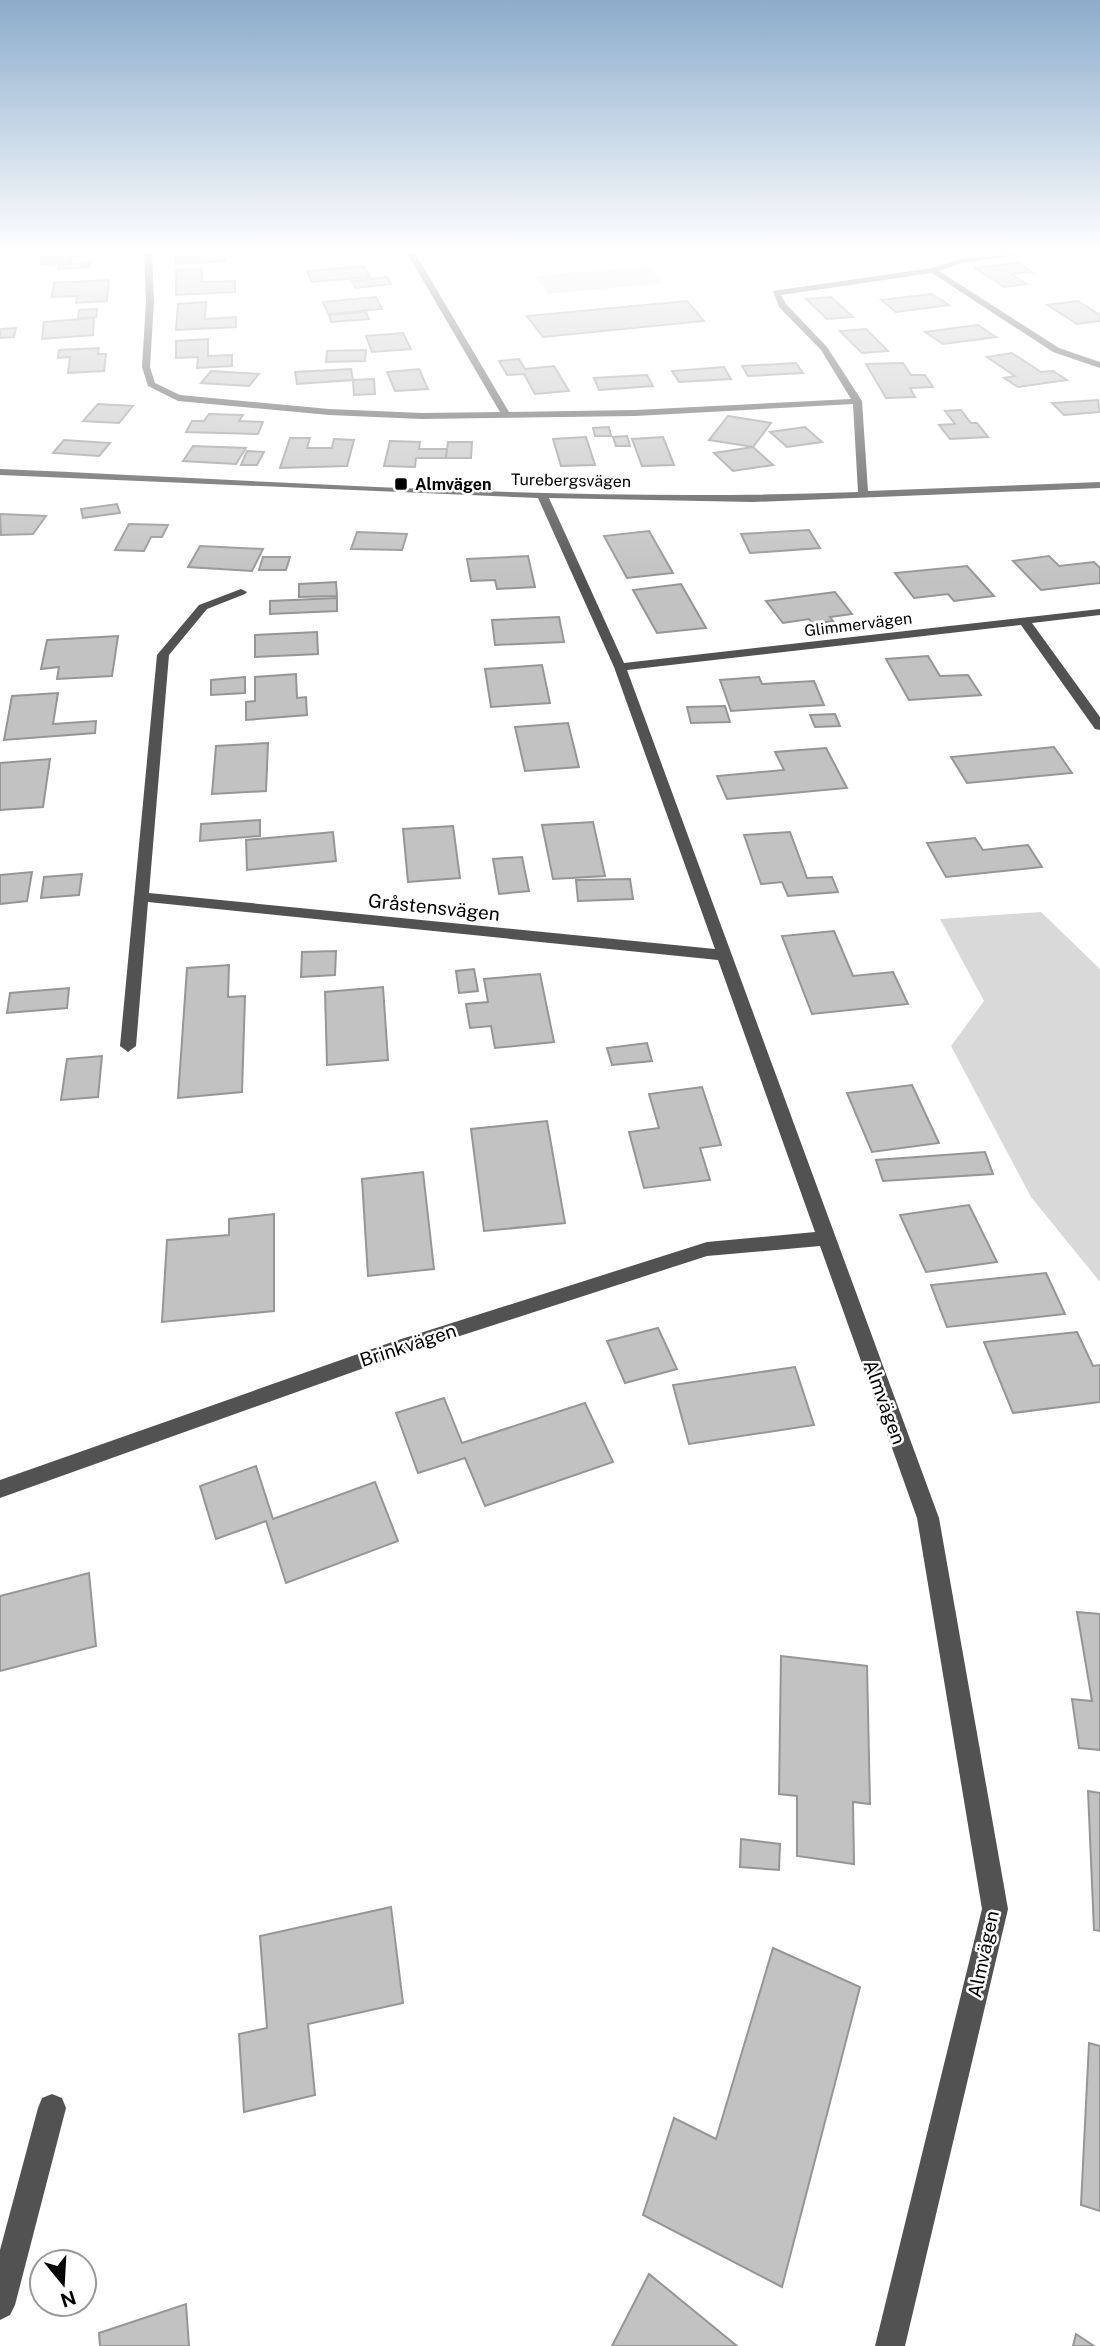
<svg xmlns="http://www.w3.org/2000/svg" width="1100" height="2346" font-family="'Public Sans',sans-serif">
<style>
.green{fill:#d9d9d9}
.building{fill:#c2c2c2;stroke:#969696;stroke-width:2}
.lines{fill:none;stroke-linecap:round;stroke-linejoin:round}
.minor{fill:#525252;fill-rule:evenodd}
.poi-dot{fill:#000;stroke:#fff;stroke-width:2.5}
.labels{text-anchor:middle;stroke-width:5;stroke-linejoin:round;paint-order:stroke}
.far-street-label{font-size:16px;fill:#000;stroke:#fff}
.far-poi-label{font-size:16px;font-weight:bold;fill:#000;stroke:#fff;text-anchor:start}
.street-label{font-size:19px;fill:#000;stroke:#fff}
</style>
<rect width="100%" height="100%" fill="#fff"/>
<g class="green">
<polygon points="648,266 664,283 549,294 535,276"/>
<polygon points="1041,912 1100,969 1100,1282 1031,1197 951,1046 984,1001 940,919"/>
</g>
<g class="building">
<polygon points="43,253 87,253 87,257 71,257 71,263 41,264"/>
<polygon points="176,253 225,253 226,261 176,264"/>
<polygon points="90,263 89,267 58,269 59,265"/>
<polygon points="1018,263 1032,272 1011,274 1027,284 1004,287 975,268"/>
<polygon points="364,266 370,277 312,282 307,271"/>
<polygon points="202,269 202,282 235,281 235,292 176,295 176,270"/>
<polygon points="387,277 391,284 356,288 352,281"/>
<polygon points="109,280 107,301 76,303 77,296 52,297 54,283"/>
<polygon points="932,294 949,305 896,312 881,300"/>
<polygon points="376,297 382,309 328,314 323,302"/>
<polygon points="831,297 853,317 827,319 806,299"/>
<polygon points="687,301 704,321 543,337 527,316"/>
<polygon points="1078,301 1100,315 1100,321 1077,324 1047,305"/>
<polygon points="206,302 205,319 236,317 236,327 176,330 178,304"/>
<polygon points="97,309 96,317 78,318 79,310"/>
<polygon points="366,312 369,319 331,322 329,315"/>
<polygon points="94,318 93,335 42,339 44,322"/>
<polygon points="978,325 996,337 943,344 925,332"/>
<polygon points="16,328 14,337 0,338 0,329"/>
<polygon points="866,329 888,351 862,353 840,331"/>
<polygon points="403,333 411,349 372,352 366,336"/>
<polygon points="208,339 208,356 232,355 232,366 197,368 198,357 176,358 176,341"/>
<polygon points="99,348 98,354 106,354 104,371 68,373 70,357 58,358 59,350"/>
<polygon points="366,350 365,361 326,362 327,351"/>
<polygon points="1012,353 1041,372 1053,371 1067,380 1018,387 1004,378 1015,376 987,357"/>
<polygon points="519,359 525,369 554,366 569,391 535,394 524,374 507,375 499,361"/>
<polygon points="796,363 803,373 748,376 742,366"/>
<polygon points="903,363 911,375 925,375 933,387 910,388 915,397 886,398 866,364"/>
<polygon points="724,367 731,379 679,382 672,371"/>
<polygon points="351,369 353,380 297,384 295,372"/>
<polygon points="419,369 428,389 395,391 387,372"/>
<polygon points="211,371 259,374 249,386 201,383"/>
<polygon points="647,375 653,386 599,390 594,378"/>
<polygon points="374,379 375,394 354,395 353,380"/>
<polygon points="1098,400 1100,412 1064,415 1052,403"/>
<polygon points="98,404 133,406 119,423 83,421"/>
<polygon points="961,410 971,423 977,423 988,437 950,439 939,425 955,424 945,411"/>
<polygon points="209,414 243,415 239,421 263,422 258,434 186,432 192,421 204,421"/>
<polygon points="728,416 771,423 753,447 709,440"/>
<polygon points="609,427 611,436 595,436 593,428"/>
<polygon points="805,427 822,442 787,447 770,432"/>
<polygon points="627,436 630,446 616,446 613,437"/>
<polygon points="586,437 595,465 561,466 553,439"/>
<polygon points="663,437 674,465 642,466 632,439"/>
<polygon points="290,438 310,438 307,448 332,448 334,439 354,440 347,466 280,468"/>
<polygon points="64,440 110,443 99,456 53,453"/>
<polygon points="390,441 420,442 419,449 447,449 446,458 416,458 415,467 384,466"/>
<polygon points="448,442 472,442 471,458 446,458"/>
<polygon points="193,446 246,448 236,464 183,461"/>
<polygon points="753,447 773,465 733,471 714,453"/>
<polygon points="247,451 264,452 257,465 241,465"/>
<polygon points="117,504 120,513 83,518 81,509"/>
<polygon points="0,514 46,516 33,534 1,535"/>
<polygon points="129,524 168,525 162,537 151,537 144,551 115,550"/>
<polygon points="809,530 820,548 750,553 741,534"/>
<polygon points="649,531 673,573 627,578 604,536"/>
<polygon points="357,532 407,534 402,550 351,549"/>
<polygon points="200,546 263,549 252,571 188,567"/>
<polygon points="528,556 535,587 497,589 495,580 471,581 467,559"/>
<polygon points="1049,556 1059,566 1094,562 1100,568 1100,583 1041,590 1013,561"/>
<polygon points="263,557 290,557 286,570 259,570"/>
<polygon points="967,566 994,596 954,601 948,594 914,598 895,573"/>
<polygon points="336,582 337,596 299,597 299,584"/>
<polygon points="681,584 706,628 657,633 633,590"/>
<polygon points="835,592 852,614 830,617 833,621 813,624 809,619 783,623 766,601"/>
<polygon points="337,598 337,611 270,614 270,601"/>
<polygon points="559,617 564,642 495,645 492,620"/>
<polygon points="317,632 318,654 255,657 255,635"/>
<polygon points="118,636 112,676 57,679 59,667 41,669 47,640"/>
<polygon points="928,656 940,676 968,675 981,695 909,700 886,659"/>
<polygon points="542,665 550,703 491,707 485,669"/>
<polygon points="296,674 297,698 306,697 307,715 246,720 246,702 255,701 255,677"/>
<polygon points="245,677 245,693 211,695 211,680"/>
<polygon points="759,677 762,684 814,681 824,705 731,711 720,680"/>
<polygon points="58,693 53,724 96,721 95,733 4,740 12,696"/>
<polygon points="725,706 730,722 691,723 687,707"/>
<polygon points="835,714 840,726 815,727 810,715"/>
<polygon points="568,723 579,767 525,771 515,727"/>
<polygon points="268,743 266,791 212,794 216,746"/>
<polygon points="1054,747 1072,773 967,783 951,757"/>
<polygon points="826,748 847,788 727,799 717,776 784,770 775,752"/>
<polygon points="50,759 43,807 0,810 0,763"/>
<polygon points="260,820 260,836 200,841 201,824"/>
<polygon points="593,822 605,876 553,879 542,825"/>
<polygon points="453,826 460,878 408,882 403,829"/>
<polygon points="333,832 336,861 247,870 246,840"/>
<polygon points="790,832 807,878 832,877 838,892 788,896 782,882 761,884 744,835"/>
<polygon points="975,838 983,850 1028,845 1042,867 946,877 927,843"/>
<polygon points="522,857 529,891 499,894 493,859"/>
<polygon points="32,872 27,901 0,904 0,875"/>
<polygon points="82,874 79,895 41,898 44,877"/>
<polygon points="630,879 633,899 578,901 576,880"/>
<polygon points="834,931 853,976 893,972 908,1004 812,1014 782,936"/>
<polygon points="336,951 335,975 301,977 302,952"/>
<polygon points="229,965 228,997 245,996 242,1092 178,1098 187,968"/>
<polygon points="474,969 478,991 459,993 456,971"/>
<polygon points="540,974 554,1042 495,1048 491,1026 470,1028 466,1004 488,1002 484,979"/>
<polygon points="383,987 388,1060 327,1065 325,992"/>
<polygon points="69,988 67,1008 7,1013 10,993"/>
<polygon points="647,1043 652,1061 612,1065 607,1048"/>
<polygon points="102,1056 98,1097 61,1100 67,1059"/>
<polygon points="912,1085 939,1143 872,1152 847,1093"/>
<polygon points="702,1087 721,1145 700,1148 710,1180 644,1188 629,1132 659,1128 649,1094"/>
<polygon points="547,1121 565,1223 484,1231 471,1129"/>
<polygon points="985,1152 993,1174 883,1181 876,1160"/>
<polygon points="423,1172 434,1269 368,1276 362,1179"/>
<polygon points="969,1205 997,1262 926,1272 900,1215"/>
<polygon points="274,1214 274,1311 162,1322 167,1240 229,1235 229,1219"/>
<polygon points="1046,1273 1065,1314 947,1327 931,1285"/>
<polygon points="658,1328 677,1369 625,1383 607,1341"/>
<polygon points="1077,1332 1093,1366 1100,1365 1100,1402 1013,1413 984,1342"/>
<polygon points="795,1367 814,1425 689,1444 673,1385"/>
<polygon points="444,1398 462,1443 585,1403 613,1462 485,1506 465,1458 418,1473 396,1413"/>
<polygon points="256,1466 273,1519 375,1482 398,1541 286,1583 266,1521 216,1539 200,1486"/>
<polygon points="89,1573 96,1646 0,1671 0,1596"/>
<polygon points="1077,1612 1100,1614 1100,1750 1079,1748 1072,1699 1092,1701"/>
<polygon points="781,1656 867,1666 870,1804 853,1802 854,1864 797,1856 797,1796 779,1794"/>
<polygon points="1088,1791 1100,1793 1100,1931 1094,1930"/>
<polygon points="741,1839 780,1844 779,1870 740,1867"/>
<polygon points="391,1907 403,2003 308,2024 315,2095 244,2112 239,2034 267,2028 260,1936"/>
<polygon points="773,1948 860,1987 782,2287 643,2215 674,2118 716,2139"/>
<polygon points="1089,2043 1100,2046 1100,2211 1081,2205"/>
<polygon points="649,2274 737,2346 612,2346"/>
<polygon points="186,2304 189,2346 100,2346 99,2333"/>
<polygon points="1076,2334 1094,2346 1073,2346"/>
</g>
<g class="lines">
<g class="minor">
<path d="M 144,253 L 152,253 L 154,301 L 150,367 L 155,383 L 180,395 L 329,409 L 422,413 L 500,412 L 407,253 L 415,253 L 509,412 L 635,410 L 851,399 L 821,350 L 779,307 L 773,291 L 932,268 L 960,259 L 1035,253 L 961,263 L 939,271 L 1059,348 L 1100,362 L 1100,368 L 1053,352 L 932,273 L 781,295 L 786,304 L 827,347 L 862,401 L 868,491 L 1100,482 L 1100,488 L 753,502 L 549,498 L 624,663 L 1100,609 L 1100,615 L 1032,623 L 1100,717 L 1100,730 L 1095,729 L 1021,625 L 627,670 L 939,1518 L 1008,1909 L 905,2346 L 875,2346 L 982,1909 L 917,1518 L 820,1246 L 707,1256 L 395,1357 L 0,1498 L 0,1480 L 392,1342 L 707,1242 L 815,1232 L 718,960 L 148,902 L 136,1046 L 128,1052 L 120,1046 L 157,655 L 199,605 L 241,589 L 247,592 L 245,594 L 207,609 L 169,655 L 149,893 L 715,949 L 614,667 L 538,498 L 0,475 L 0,469 C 285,481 572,503 858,492 L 853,404 L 635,416 L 422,419 L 329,415 L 178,401 L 148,386 L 142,367 L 146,301 Z"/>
<polygon points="52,2094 62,2098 66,2108 15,2305 10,2315 0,2320 0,2250 38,2108 42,2098"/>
</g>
</g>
<linearGradient id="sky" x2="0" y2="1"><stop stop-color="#8baccb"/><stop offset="0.43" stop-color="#fff"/><stop offset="1" stop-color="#fff" stop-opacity="0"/></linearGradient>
<rect width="1100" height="582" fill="url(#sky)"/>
<rect class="poi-dot" x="394" y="477" width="14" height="14" rx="3.5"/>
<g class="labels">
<g class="far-street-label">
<text transform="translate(571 480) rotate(1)" y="6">Turebergsvägen</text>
<text transform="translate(858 624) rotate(-7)" y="6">Glimmervägen</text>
</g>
<g class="far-poi-label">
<text x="415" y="490">Almvägen</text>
</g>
<g class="street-label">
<text transform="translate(434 907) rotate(6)" y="7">Gråstensvägen</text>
<text transform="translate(408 1345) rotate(-18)" y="7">Brinkvägen</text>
<text transform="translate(885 1402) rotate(70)" y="7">Almvägen</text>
<text transform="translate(983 1954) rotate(-78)" y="7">Almvägen</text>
</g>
</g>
<g transform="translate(63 2283) rotate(162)"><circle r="33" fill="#ffffff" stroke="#999999" stroke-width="2"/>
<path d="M0-5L12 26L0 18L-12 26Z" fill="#000000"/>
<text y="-10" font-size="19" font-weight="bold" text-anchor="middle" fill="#000000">N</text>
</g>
</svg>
